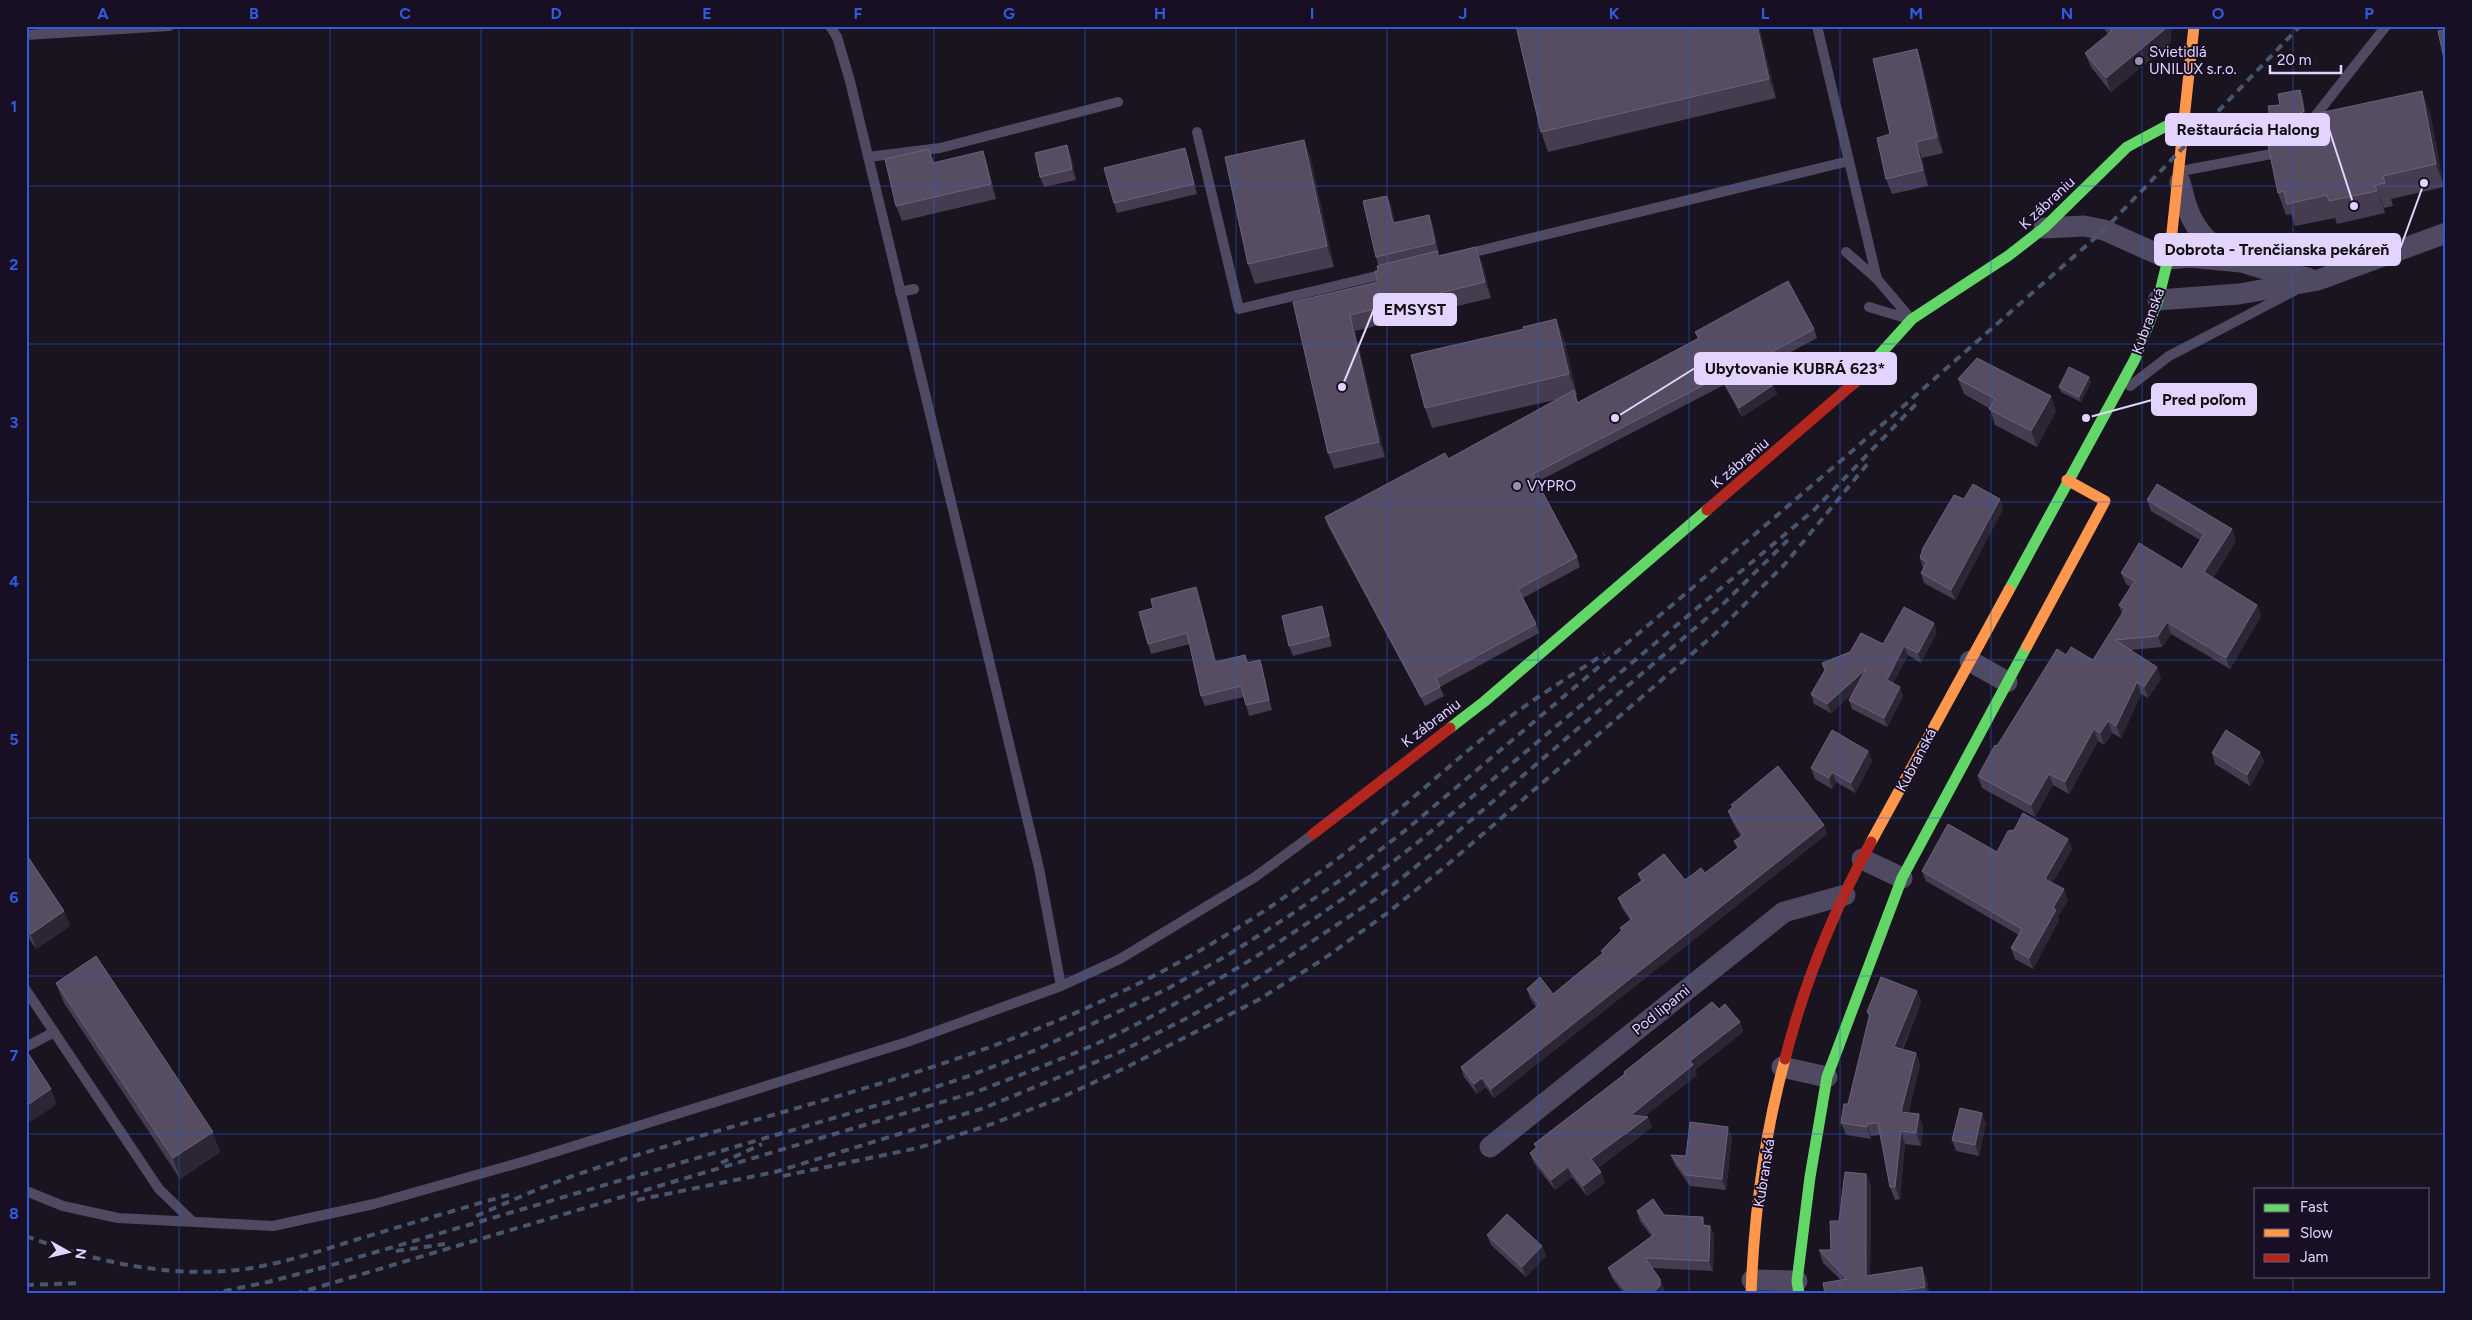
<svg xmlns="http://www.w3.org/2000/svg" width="2472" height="1320" font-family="Figtree,sans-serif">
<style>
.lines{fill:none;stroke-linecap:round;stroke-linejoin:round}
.lane{stroke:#4f4961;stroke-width:10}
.street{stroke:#4f4961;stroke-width:21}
.fast{stroke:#63d668;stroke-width:11}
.slow{stroke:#ff974d;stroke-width:11}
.jam{stroke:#b3261e;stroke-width:11}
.rail{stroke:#48556c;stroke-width:4;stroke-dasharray:8 6;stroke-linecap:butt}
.wall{fill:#453d4f}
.shaded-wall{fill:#2c2634}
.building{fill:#564d62;stroke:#6c627b}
.grid{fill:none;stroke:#315bdc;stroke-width:1;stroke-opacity:0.55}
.poi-dot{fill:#9c90b1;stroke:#180f25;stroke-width:2}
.labels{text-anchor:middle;stroke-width:4;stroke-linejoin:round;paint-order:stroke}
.poi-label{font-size:15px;fill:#e2d3ff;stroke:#180f25;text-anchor:start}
.street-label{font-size:15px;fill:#e2d3ff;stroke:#180f25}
.leader{fill:none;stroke:#e2d3ff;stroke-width:2}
.callout-dot{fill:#e2d3ff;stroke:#180f25;stroke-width:2}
.callout{fill:#e2d3ff;stroke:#e2d3ff;stroke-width:2}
.callout-label{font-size:16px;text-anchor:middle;font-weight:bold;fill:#111}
.neatline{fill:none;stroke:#315bdc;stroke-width:2}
.grid-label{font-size:16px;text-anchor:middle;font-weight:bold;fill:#315bdc}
</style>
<rect width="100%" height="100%" fill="#191420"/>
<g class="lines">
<g class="lane">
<polyline points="830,26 837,37 850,81 1039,868 1061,986"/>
<polyline points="1817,26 1877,279 1911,319"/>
<polyline points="26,35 169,26"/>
<polyline points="2309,124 2386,26"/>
<polyline points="1197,132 1239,309 1389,273"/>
<polyline points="868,157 940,148 1118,102"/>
<polyline points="2181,171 2282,152"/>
<polyline points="1846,252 1877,279"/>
<polyline points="1466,254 1849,161"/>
<polyline points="900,292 914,289"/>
<polyline points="1869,307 1909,319"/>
<polyline points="2130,386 2169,356 2294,291"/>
<polyline points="26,990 54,1032"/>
<polyline points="26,1047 54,1032 159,1189 192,1221"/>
<polyline points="26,1191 63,1206 118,1218 273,1226 374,1204 529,1160 907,1042 1061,986 1120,959 1255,877 1312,835"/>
</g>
<g class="street">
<path d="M 2180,182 C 2184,197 2187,212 2196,226 C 2220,264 2268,270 2308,278"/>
<polyline points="2044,228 2084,226 2104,230 2169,259 2189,257 2241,262"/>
<polyline points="2158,300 2239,294 2318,280 2446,233"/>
<polyline points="1970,661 2007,682"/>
<polyline points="1862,859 1902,878"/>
<polyline points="1782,1067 1827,1077"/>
<polyline points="1490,1147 1784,912 1845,895"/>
<polyline points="1752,1280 1797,1281"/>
</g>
<g class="fast">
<polyline points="1854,383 1912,319 2008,256 2044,228 2127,147 2183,117"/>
<polyline points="2009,590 2135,359 2158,300 2170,251"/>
<polyline points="1450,728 1485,701 1707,510"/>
<polyline points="1799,1294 1797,1281 1810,1177 1827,1077 1902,878 2027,646"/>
</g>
<g class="slow">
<polyline points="2170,251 2194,26"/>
<polyline points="2027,646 2105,501 2067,480"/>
<polyline points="1871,842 2009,590"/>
<path d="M 1751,1294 C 1754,1215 1764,1136 1785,1059"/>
</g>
<g class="jam">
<polyline points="1707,510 1854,383"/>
<polyline points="1313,834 1450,728"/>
<path d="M 1785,1059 C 1804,984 1834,910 1871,842"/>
</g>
<g class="rail">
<polyline points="721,1163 762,1144"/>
<polyline points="783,1176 918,1148 989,1125 1058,1099 1125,1068 1258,1000 1322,960 1386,914 1447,865 1716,633 1785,564 1869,462"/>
<polyline points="637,1200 775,1172 984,1108 1120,1052 1187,1018 1251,982 1377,898 1435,851 1722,605 1788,540"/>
<path d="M 476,1216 C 507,1203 538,1188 570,1177 C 744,1117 925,1082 1093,1005 C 1181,966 1264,915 1340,857 C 1393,817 1441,772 1493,730 C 1528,702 1566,679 1604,654"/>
<path d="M 26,1236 C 97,1263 180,1281 257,1267 C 290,1261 323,1250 355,1240 C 409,1224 462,1208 515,1193"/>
<polyline points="396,1251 445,1244"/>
<polyline points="318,1269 902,1098 969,1076 1036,1050 1165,990 1228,955 1289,916 1349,874 1407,829 1691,589 1851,452 2104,230 2300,26"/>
<polyline points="26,1285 82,1283"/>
<polyline points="26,1294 28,1294"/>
<polyline points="210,1294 268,1282 325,1267"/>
<path d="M 295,1294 L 976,1092 C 1022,1074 1069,1057 1113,1036 C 1224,981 1326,916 1423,838 L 1814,510 L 1918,402"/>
</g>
</g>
<g class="wall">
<polygon points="1516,26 1759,26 1776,98 1548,152 1541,132"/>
<polygon points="2102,26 2172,26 2170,43 2111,92 2091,67 2085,53 2108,34"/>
<polygon points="1917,49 1922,64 1943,153 1922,158 1928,186 1892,194 1886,179 1890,134"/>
<polygon points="2300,90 2302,95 2306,116 2430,113 2444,187 2391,199 2393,206 2384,208 2385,213 2337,224 2335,218 2295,226 2291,214 2286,215 2278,193 2274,134 2272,129 2280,105"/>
<polygon points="1304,140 1311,160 1334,267 1255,284 1248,264"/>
<polygon points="983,151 988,167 996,199 902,221 896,206 934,163"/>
<polygon points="1071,156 1076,180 1044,187 1040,177"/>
<polygon points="1188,159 1197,194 1117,213 1114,203"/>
<polygon points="1391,206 1395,223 1429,215 1433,226 1439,253 1438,254 1438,256 1476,247 1482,262 1491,298 1355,331 1385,457 1334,469 1328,453 1293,302 1378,282 1378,265 1376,257"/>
<polygon points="1814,329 1817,338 1763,367 1777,394 1742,417 1724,385 1537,482 1577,557 1580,567 1523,598 1536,624 1539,633 1440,687 1444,696 1425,706 1328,526 1325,517 1448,459 1559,399 1432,428 1425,408 1564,339 1577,395 1576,395 1578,402 1698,339 1695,332"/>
<polygon points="2089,377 2091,382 2081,402 2061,392 2059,387"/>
<polygon points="1958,379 2056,411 2037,447 1995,425 1990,409 1964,394"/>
<polygon points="1964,499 2003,509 1955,600 1924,583 1921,573 1923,568 1920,558"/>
<polygon points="2147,500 2236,541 2213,578 2257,605 2261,616 2230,669 2171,634 2162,647 2131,650 2161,679 2148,698 2141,694 2121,738 2112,733 2104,745 2098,741 2069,794 2053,785 2035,817 1982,788 1978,776 1997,746 2066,655 2093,660 2122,614 2119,605 2130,587 2126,584 2121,573 2182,569 2200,540 2151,511"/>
<polygon points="1200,598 1216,662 1245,655 1248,662 1260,660 1263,670 1272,710 1249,716 1244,697 1205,706 1201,696 1190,644 1151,654 1148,644"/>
<polygon points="1325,617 1332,646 1293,656 1289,646"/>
<polygon points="1937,632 1921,663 1908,655 1893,683 1903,696 1887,727 1852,709 1849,700 1852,694 1831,713 1814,704 1811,694 1883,644"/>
<polygon points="1868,751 1872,761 1855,793 1836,782 1832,789 1815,779 1811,768"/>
<polygon points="2260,752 2264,762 2250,786 2215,764 2212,753"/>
<polygon points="1731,805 1824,825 1827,834 1494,1098 1486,1087 1477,1094 1464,1077 1461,1067 1536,1007 1530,998 1527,989 1553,994 1603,954 1601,951 1621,931 1620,928 1630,920 1622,908 1618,898 1641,881 1638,874 1685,880 1705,873 1737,848 1734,841 1741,837 1732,821 1728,811 1732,807"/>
<polygon points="2068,839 2072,849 2052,883 2068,900 2058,916 2059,920 2033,969 2015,959 2011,948 2019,935 1926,881 1922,871"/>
<polygon points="26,854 64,911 70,926 36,949 26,934"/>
<polygon points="56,983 220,1152 180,1179 64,1003"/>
<polygon points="1917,991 1921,1003 1903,1049 1916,1053 1920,1065 1908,1113 1923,1126 1921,1146 1905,1144 1900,1199 1895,1200 1890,1187 1880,1135 1871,1136 1871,1139 1846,1135 1841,1123 1848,1104 1869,1017 1867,1012"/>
<polygon points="1719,1009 1740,1022 1743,1032 1695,1070 1697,1075 1645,1116 1652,1127 1598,1168 1601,1172 1605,1183 1587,1196 1572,1177 1555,1190 1534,1163 1530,1153 1536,1149 1534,1144 1624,1074 1624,1072"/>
<polygon points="1986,1123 1979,1156 1956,1151 1952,1140"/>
<polygon points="1732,1137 1726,1190 1690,1186 1675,1165 1671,1155 1686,1156"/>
<polygon points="1866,1174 1871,1186 1870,1275 1922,1267 1927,1280 1929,1294 1825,1294 1841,1280 1823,1263 1819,1250 1831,1250 1839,1221"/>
<polygon points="1637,1211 1664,1215 1706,1225 1710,1226 1714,1235 1713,1271 1652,1268 1660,1279 1664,1289 1664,1294 1624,1294 1612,1278 1608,1268 1651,1236 1640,1221"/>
<polygon points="1487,1235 1542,1246 1546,1256 1526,1277 1491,1245"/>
</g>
<g class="shaded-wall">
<polygon points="1757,26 1759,26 1776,98 1769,79"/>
<polygon points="2165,26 2172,26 2170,43 2111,92 2106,78"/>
<polygon points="1917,49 1922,64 1943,153 1937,137"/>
<polygon points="2300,90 2302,95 2306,117 2303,120 2301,112"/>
<polygon points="2422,91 2430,113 2444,187 2436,164"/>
<polygon points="1304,140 1311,160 1334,267 1327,246"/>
<polygon points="1916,142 1922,158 1928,186 1923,170"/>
<polygon points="1067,145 1071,156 1076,180 1072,169"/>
<polygon points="929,149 935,164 933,163"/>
<polygon points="983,151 988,167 996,199 991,184"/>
<polygon points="2375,185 2384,208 2385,213 2377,191"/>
<polygon points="1387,196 1391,206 1397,234 1393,223"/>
<polygon points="1429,215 1433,226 1439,253 1435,243"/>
<polygon points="1476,247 1482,262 1491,298 1485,282"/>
<polygon points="1350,315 1355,331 1385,457 1379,442"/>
<polygon points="1556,319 1564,339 1577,395 1569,374"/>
<polygon points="2089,377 2091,382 2081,402 2079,397"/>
<polygon points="1773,385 1777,394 1742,417 1739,408"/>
<polygon points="2051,396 2056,411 2037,447 2031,431"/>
<polygon points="2000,499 2003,509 1955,600 1951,590"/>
<polygon points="2232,529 2236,541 2209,584 2204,572"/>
<polygon points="1196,587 1200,598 1219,673 1215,662"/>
<polygon points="2257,605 2261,616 2230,669 2226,658"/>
<polygon points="2167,622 2171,634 2162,647 2158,636"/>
<polygon points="1934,623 1937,632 1921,663 1918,653"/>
<polygon points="1904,646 1908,655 1890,689 1887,680"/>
<polygon points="1260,660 1263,670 1272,710 1269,700"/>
<polygon points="2157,667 2161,679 2148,698 2144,687"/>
<polygon points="1866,669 1869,678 1831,713 1827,704"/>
<polygon points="2137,682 2141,694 2121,738 2116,726"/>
<polygon points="1900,687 1903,696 1887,727 1884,718"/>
<polygon points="2108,721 2112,733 2104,745 2100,733"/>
<polygon points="2094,729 2098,741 2069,794 2065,782"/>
<polygon points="1868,751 1872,761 1855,793 1851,783"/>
<polygon points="2260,752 2264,762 2250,786 2247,775"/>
<polygon points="1832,772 1836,782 1832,789 1829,778"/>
<polygon points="2049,774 2053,785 2035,817 2031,805"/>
<polygon points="1824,825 1827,834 1494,1098 1491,1089"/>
<polygon points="2068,839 2072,849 2049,889 2045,879"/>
<polygon points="2064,889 2068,900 2058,916 2059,920 2033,969 2029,958 2053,908"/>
<polygon points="64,911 70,926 36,949 31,934"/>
<polygon points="1917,991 1921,1003 1898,1059 1894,1047"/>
<polygon points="1740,1022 1743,1032 1695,1070 1697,1075 1634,1125 1631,1115 1690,1061"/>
<polygon points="1916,1053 1920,1065 1906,1124 1901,1112"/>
<polygon points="1482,1078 1486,1087 1477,1094 1474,1084"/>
<polygon points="51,1089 57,1104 26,1125 26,1106"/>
<polygon points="1982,1113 1986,1123 1979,1156 1975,1145"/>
<polygon points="1919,1114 1923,1126 1921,1146 1916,1133"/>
<polygon points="1648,1117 1652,1127 1595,1170 1591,1159"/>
<polygon points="1867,1124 1871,1136 1871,1139 1867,1127"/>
<polygon points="1728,1127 1732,1137 1726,1190 1722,1179"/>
<polygon points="1901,1131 1905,1144 1900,1199 1895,1187"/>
<polygon points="213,1132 220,1152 180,1179 173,1158"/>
<polygon points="1568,1167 1572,1177 1555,1190 1551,1180"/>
<polygon points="1601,1172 1605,1183 1587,1196 1583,1186"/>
<polygon points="1866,1174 1871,1186 1870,1288 1866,1276"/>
<polygon points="1703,1217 1706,1227 1703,1225"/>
<polygon points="1710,1226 1714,1235 1713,1271 1709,1261"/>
<polygon points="1542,1246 1546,1256 1526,1277 1522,1267"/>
<polygon points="1922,1267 1927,1280 1929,1294 1928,1294 1925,1287"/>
<polygon points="1660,1279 1664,1289 1664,1294 1651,1294"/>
</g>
<g class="building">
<polygon points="1516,26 1757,26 1769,79 1541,132"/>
<polygon points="2108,26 2165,26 2165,29 2106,78 2085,53 2112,31"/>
<polygon points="2444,26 2446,26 2446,68 2438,31 2445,30"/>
<polygon points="1917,49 1937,137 1916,142 1923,170 1886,179 1877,138 1890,134 1873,59"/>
<polygon points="2300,90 2304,111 2301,114 2301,112 2287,128 2278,132 2279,128 2272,129 2268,106 2280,105 2278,94"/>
<polygon points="2422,91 2436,164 2383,176 2385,183 2375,185 2377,191 2329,201 2327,195 2287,204 2284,191 2278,193 2268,145 2269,136 2287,128 2301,112 2301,117"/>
<polygon points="1304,140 1327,246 1248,264 1225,157"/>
<polygon points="1067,145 1072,169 1040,177 1035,153"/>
<polygon points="1185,148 1194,184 1114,203 1104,168"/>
<polygon points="929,149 933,163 983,151 991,184 896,206 885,159"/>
<polygon points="1387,196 1393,223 1429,215 1435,243 1376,257 1363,201"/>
<polygon points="1476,247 1485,282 1350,315 1379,442 1328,453 1293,302 1378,282 1375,271 1378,271 1377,266 1437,251 1438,256"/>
<polygon points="1788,281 1814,329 1759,359 1773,385 1739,408 1721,376 1533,474 1577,557 1518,589 1536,624 1436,678 1440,687 1421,697 1325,517 1445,453 1448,459 1574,390 1577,403 1699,338 1695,332"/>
<polygon points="1556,319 1569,374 1425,408 1411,355 1524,329 1523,327"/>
<polygon points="1977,358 2051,396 2031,431 1989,409 1995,399 1958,379"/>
<polygon points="2069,367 2089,377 2079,397 2059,387"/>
<polygon points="1973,484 2000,499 1951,590 1921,573 1927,562 1920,558 1923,548 1954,495 1964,499"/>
<polygon points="2157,484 2232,529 2204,572 2257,605 2226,658 2167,622 2158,636 2115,640 2157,667 2144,687 2137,682 2116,726 2108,721 2100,733 2094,729 2065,782 2049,774 2031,805 1978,776 1995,745 1997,746 2057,649 2066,655 2071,647 2093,660 2125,609 2119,605 2135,581 2121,573 2139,543 2182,569 2204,534 2147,500"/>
<polygon points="1196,587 1215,662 1245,655 1247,663 1260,660 1269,700 1246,705 1241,686 1201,696 1187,633 1148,644 1139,612 1153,608 1151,599"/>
<polygon points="1322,606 1329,636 1289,646 1282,616"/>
<polygon points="1904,607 1934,623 1918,653 1904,646 1887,680 1900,687 1884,718 1849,700 1866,669 1827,704 1811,694 1825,670 1822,663 1850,652 1861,633 1883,644"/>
<polygon points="1832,730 1868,751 1851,783 1832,772 1829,778 1811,768"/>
<polygon points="2226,730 2260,752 2247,775 2212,753"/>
<polygon points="1778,766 1824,825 1491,1089 1482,1078 1474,1084 1461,1067 1539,1005 1527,989 1540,977 1553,994 1603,953 1601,951 1622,930 1620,928 1632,919 1618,898 1643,880 1638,874 1664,854 1685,880 1701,868 1705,873 1739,847 1734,841 1743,835 1728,811 1733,807 1731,805"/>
<polygon points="2023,813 2068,839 2045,879 2064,889 2053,908 2056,910 2029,958 2011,948 2022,929 1922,871 1948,824 1997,852 2008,831 2014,830"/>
<polygon points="26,854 64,911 31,934 26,927"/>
<polygon points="96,956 213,1132 173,1158 56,983"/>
<polygon points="1881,977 1917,991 1894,1047 1916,1053 1901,1112 1919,1114 1916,1133 1901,1131 1895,1187 1890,1187 1878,1123 1867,1124 1867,1127 1841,1123 1844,1104 1848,1104 1870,1013 1867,1012"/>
<polygon points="1712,1002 1719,1009 1725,1004 1740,1022 1690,1061 1693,1065 1631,1115 1648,1117 1591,1159 1601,1172 1583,1186 1568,1167 1551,1180 1530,1153 1537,1147 1534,1144 1625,1074 1624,1072"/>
<polygon points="26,1050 51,1089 26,1106"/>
<polygon points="1960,1108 1982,1113 1975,1145 1952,1140"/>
<polygon points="1690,1122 1728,1127 1722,1179 1686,1175 1671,1155 1686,1156"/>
<polygon points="1845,1172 1866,1174 1866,1276 1922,1267 1925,1287 1880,1294 1825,1294 1823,1283 1847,1279 1819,1250 1831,1250 1830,1221 1839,1221"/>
<polygon points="1653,1199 1664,1215 1703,1217 1703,1225 1710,1226 1709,1261 1645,1258 1660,1279 1660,1286 1651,1294 1634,1294 1631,1291 1628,1294 1608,1268 1654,1235 1637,1211"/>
<polygon points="1507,1214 1542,1246 1522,1267 1487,1235"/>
</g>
<path class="grid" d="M 179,26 L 179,1294M 330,26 L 330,1294M 481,26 L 481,1294M 632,26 L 632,1294M 783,26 L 783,1294M 934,26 L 934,1294M 1085,26 L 1085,1294M 1236,26 L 1236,1294M 1387,26 L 1387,1294M 1538,26 L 1538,1294M 1689,26 L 1689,1294M 1840,26 L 1840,1294M 1991,26 L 1991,1294M 2142,26 L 2142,1294M 2293,26 L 2293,1189M 26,186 L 2446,186M 26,344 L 2446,344M 26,502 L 2446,502M 26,660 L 2446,660M 26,818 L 2446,818M 26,976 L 2446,976M 26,1134 L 2446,1134M 2293,1276 L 2293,1294"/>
<g class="poi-dot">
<circle cx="2139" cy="61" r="5"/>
<circle cx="1517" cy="486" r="5"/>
</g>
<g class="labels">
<g class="poi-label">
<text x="2149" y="57">Svietidlá<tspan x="2149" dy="17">UNILUX s.r.o.</tspan></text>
<text x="1527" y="491">VYPRO</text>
</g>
<g class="street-label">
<text transform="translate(2047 203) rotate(-43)" y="5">K zábraniu</text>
<text transform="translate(2148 321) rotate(-70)" y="5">Kubranská</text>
<text transform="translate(1740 463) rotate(-40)" y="5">K zábraniu</text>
<text transform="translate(1431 723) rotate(-37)" y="5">K zábraniu</text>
<text transform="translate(1916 760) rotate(-62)" y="5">Kubranská</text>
<text transform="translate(1661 1010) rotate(-39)" y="5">Pod lipami</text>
<text transform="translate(1764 1173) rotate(-81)" y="5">Kubranská</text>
</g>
</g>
<path class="leader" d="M2354 206L2329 129M2424 183L2400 249M1342 387L1374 309M1615 418L1695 368M2086 418L2152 400"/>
<g class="callout-dot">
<circle cx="2354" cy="206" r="5"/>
<circle cx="2424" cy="183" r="5"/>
<circle cx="1342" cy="387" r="5"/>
<circle cx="1615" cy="418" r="5"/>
<circle cx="2086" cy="418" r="5"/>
</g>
<g class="callout">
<rect x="2166" y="114" width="163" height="31" rx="5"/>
<rect x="2155" y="234" width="245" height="31" rx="5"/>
<rect x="1374" y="294" width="82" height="31" rx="5"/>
<rect x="1695" y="353" width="201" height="31" rx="5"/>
<rect x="2152" y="384" width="104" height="31" rx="5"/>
</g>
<g class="callout-label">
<text x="2248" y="135">Reštaurácia Halong</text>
<text x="2277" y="255">Dobrota - Trenčianska pekáreň</text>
<text x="1415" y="315">EMSYST</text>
<text x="1795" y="374">Ubytovanie KUBRÁ 623*</text>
<text x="2204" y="405">Pred poľom</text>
</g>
<rect width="2472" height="1320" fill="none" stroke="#180f25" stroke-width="55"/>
<rect x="2254" y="1188" width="175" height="90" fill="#180f25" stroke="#695d7c"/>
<rect x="2264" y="1204" width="25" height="8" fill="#63d668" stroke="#695d7c"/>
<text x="2300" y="1212" font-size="15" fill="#e2d3ff">Fast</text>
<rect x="2264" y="1229" width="25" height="8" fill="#ff974d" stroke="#695d7c"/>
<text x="2300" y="1238" font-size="15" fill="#e2d3ff">Slow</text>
<rect x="2264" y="1254" width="25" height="8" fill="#b3261e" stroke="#695d7c"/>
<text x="2300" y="1262" font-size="15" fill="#e2d3ff">Jam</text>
<g transform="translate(68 1252) rotate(98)" stroke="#180f25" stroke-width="4" paint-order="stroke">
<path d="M0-4L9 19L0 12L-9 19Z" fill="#e2d3ff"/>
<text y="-8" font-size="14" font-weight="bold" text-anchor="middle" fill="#e2d3ff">N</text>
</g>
<path d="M2270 65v8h71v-8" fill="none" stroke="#e2d3ff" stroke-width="2.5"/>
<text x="2277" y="65" font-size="15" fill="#e2d3ff" stroke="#180f25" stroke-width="4" paint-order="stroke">20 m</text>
<rect x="28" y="28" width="2416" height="1264" class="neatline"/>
<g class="grid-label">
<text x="103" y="19">A</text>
<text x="254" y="19">B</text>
<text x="405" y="19">C</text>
<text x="556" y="19">D</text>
<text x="707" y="19">E</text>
<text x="858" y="19">F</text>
<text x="1009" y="19">G</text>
<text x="1160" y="19">H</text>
<text x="1312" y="19">I</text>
<text x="1463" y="19">J</text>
<text x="1614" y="19">K</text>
<text x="1765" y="19">L</text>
<text x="1916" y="19">M</text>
<text x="2067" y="19">N</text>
<text x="2218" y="19">O</text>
<text x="2369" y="19">P</text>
<text x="14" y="112">1</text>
<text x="14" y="270">2</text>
<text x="14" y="428">3</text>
<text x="14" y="587">4</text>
<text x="14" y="745">5</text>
<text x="14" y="903">6</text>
<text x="14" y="1061">7</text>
<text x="14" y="1219">8</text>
</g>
</svg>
